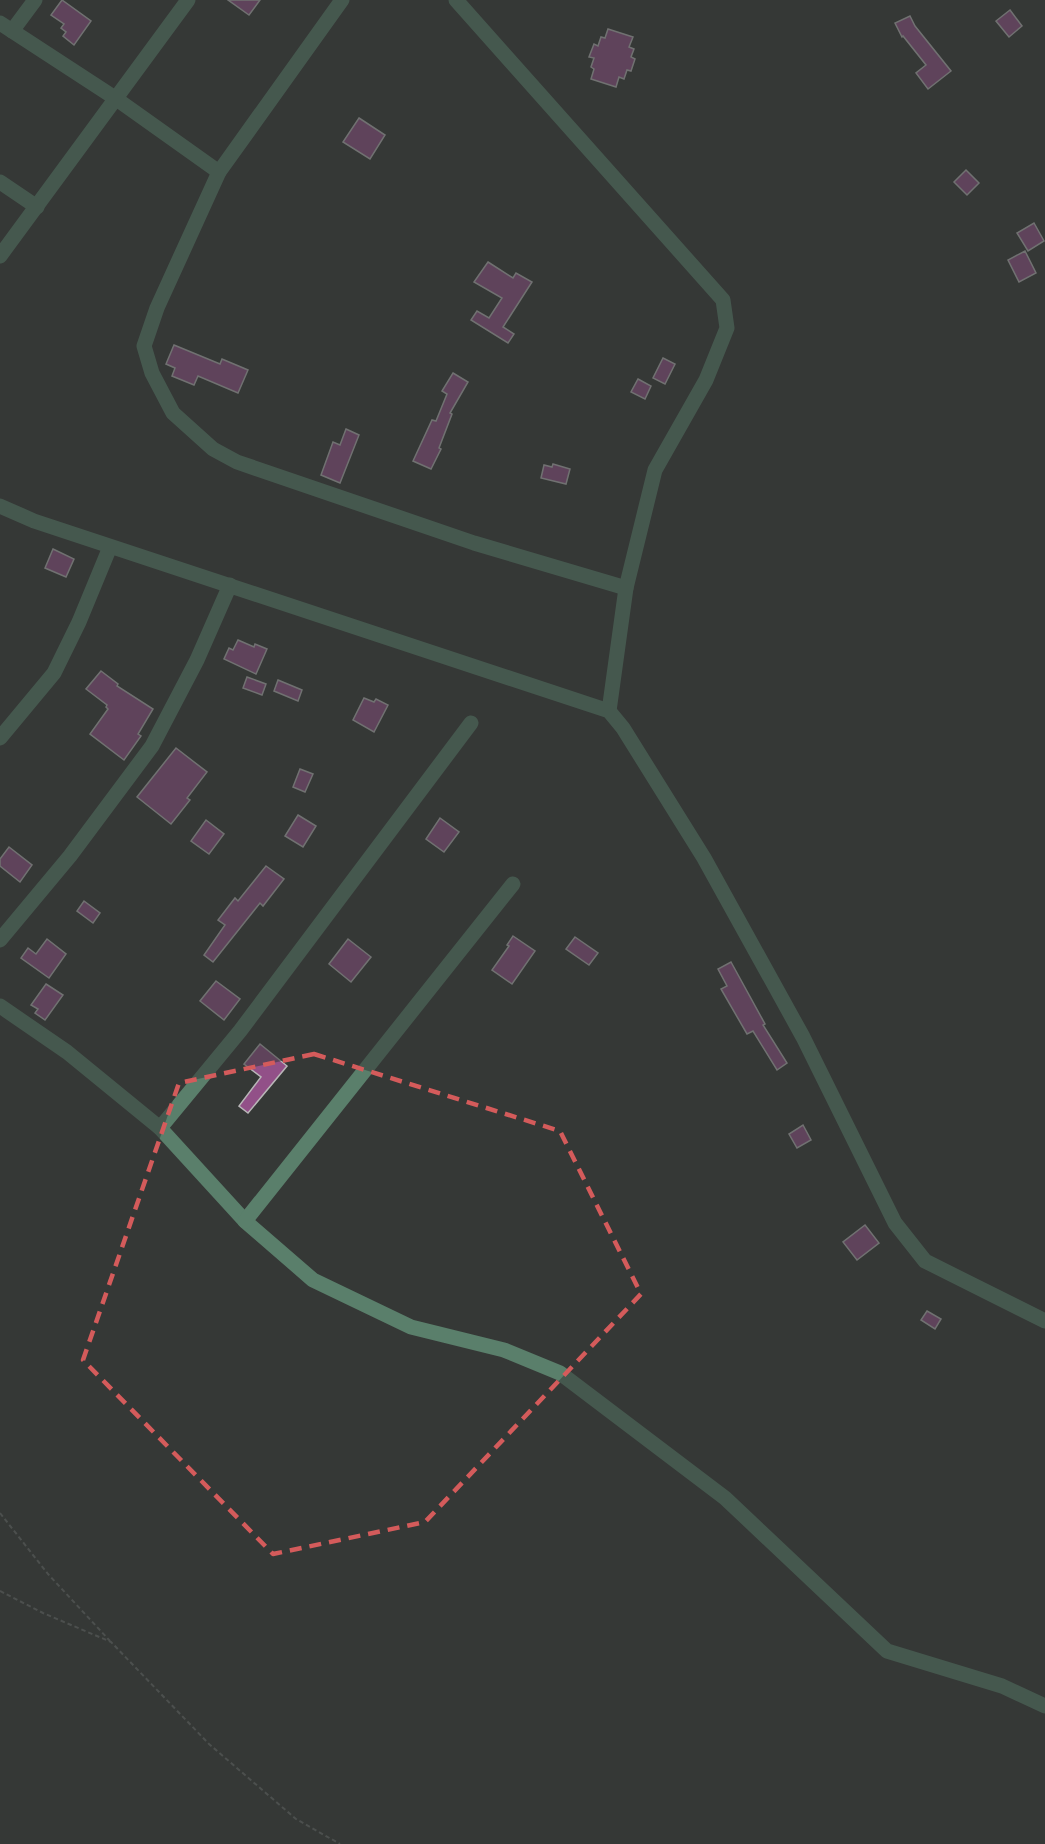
<svg xmlns="http://www.w3.org/2000/svg" width="1045" height="1844" font-family="Montserrat,sans-serif">
<style>
.building{fill:#925088;stroke:#b9b6b8;stroke-width:1.5}
.lines{fill:none;stroke-linecap:round;stroke-linejoin:round}
.path{stroke:#696c6a;stroke-width:2;stroke-dasharray:4.5 3;stroke-linecap:butt}
.minor{stroke:#5a7f6b;stroke-width:15}
.marked{fill:none;stroke:#d45b5b;stroke-width:4.5;stroke-dasharray:12 8;stroke-linejoin:round}
</style>
<rect width="100%" height="100%" fill="#353836"/>
<g class="building">
<polygon points="62,0 91,21 74,45 63,36 66,32 61,28 64,24 51,15"/>
<polygon points="228,0 260,0 249,15"/>
<polygon points="1010,10 1022,26 1009,37 996,21"/>
<polygon points="910,16 915,26 951,71 928,89 916,73 926,65 903,36 902,37 895,23"/>
<polygon points="608,29 633,37 629,47 634,49 631,57 635,59 631,71 627,70 624,79 619,77 616,87 591,79 594,69 591,67 594,58 589,57 594,44 598,46 601,37 605,38"/>
<polygon points="359,118 385,135 370,159 343,142"/>
<polygon points="966,170 979,183 967,195 954,182"/>
<polygon points="1034,223 1044,241 1028,251 1017,233"/>
<polygon points="1025,251 1036,273 1019,282 1008,260"/>
<polygon points="488,262 513,278 516,273 532,282 503,327 514,334 508,343 471,320 477,311 489,318 502,298 474,282"/>
<polygon points="174,345 220,364 222,359 248,370 238,393 198,376 194,385 172,376 175,368 166,364"/>
<polygon points="663,358 675,364 665,384 653,378"/>
<polygon points="453,373 468,382 450,413 452,414 439,448 441,449 431,469 413,461 432,420 436,421 447,394 442,391"/>
<polygon points="638,379 651,386 645,399 631,392"/>
<polygon points="346,429 359,435 340,483 321,475 333,442 340,445"/>
<polygon points="553,464 570,469 566,484 541,478 544,465 552,467"/>
<polygon points="53,549 74,559 66,577 45,568"/>
<polygon points="238,640 254,647 255,644 267,649 256,674 224,659 229,648 233,650"/>
<polygon points="101,671 118,684 117,686 153,709 138,734 141,736 124,760 90,734 108,709 106,707 107,705 86,689"/>
<polygon points="247,677 266,684 262,695 243,688"/>
<polygon points="278,680 302,690 298,701 274,691"/>
<polygon points="364,698 374,702 376,699 388,705 374,732 353,720"/>
<polygon points="176,748 207,772 187,798 190,800 171,824 137,797"/>
<polygon points="300,769 313,774 305,792 293,787"/>
<polygon points="298,815 316,826 303,847 285,836"/>
<polygon points="440,818 459,832 444,852 426,839"/>
<polygon points="206,820 224,834 209,854 191,841"/>
<polygon points="9,847 32,865 20,882 0,866 0,859"/>
<polygon points="266,866 284,879 263,906 260,903 213,962 204,955 225,925 218,920 235,898 238,901"/>
<polygon points="84,901 100,913 93,923 77,911"/>
<polygon points="513,936 535,951 512,984 492,970 509,946 507,945"/>
<polygon points="575,937 598,953 589,965 566,949"/>
<polygon points="47,939 66,954 49,978 21,958 28,948 36,954"/>
<polygon points="348,939 371,957 351,982 329,964"/>
<polygon points="731,962 765,1024 763,1025 787,1063 777,1070 753,1031 747,1034 721,989 727,986 718,969"/>
<polygon points="216,981 240,999 224,1020 200,1001"/>
<polygon points="46,984 63,995 45,1020 35,1013 38,1009 31,1005"/>
<polygon points="260,1044 287,1066 248,1113 239,1106 261,1077 244,1064"/>
<polygon points="803,1125 811,1140 797,1148 789,1134"/>
<polygon points="865,1225 879,1243 857,1260 843,1242"/>
<polygon points="927,1311 941,1319 935,1329 921,1320"/>
</g>
<g class="lines">
<g class="path">
<polyline points="0,1513 48,1574 110,1641"/>
<polyline points="0,1591 43,1613 111,1642 209,1744 296,1819 340,1844"/>
</g>
<g class="minor">
<polyline points="342,0 219,172 157,308 144,346 152,373 173,413 213,449 237,462 474,543 626,588"/>
<polyline points="456,0 723,300 727,328 706,380 655,470 626,588 609,711"/>
<polyline points="0,23 115,98 219,172"/>
<polyline points="12,31 35,0"/>
<polyline points="0,182 37,207"/>
<polyline points="0,256 188,0"/>
<polyline points="0,506 34,521 609,711 623,728 704,858 803,1037 895,1223 925,1261 1045,1321"/>
<polyline points="0,738 54,673 79,622 110,547"/>
<polyline points="0,940 70,856 152,746 197,660 230,585"/>
<polyline points="0,1006 67,1052 160,1128 245,1221 313,1280 411,1327 504,1350 560,1373 725,1498 887,1651 1002,1686 1045,1706"/>
<polyline points="160,1128 240,1031 471,723"/>
<polyline points="245,1221 513,884"/>
</g>
</g>
<path d="M0 0H1045V1844H0ZM 314,1054 L 560,1131 L 641,1294 L 425,1522 L 273,1554 L 83,1360 L 179,1083 Z" fill="#353836" fill-opacity=".55" fill-rule="evenodd"/>
<path class="marked" d="M 314,1054 L 560,1131 L 641,1294 L 425,1522 L 273,1554 L 83,1360 L 179,1083 Z"/>
</svg>
